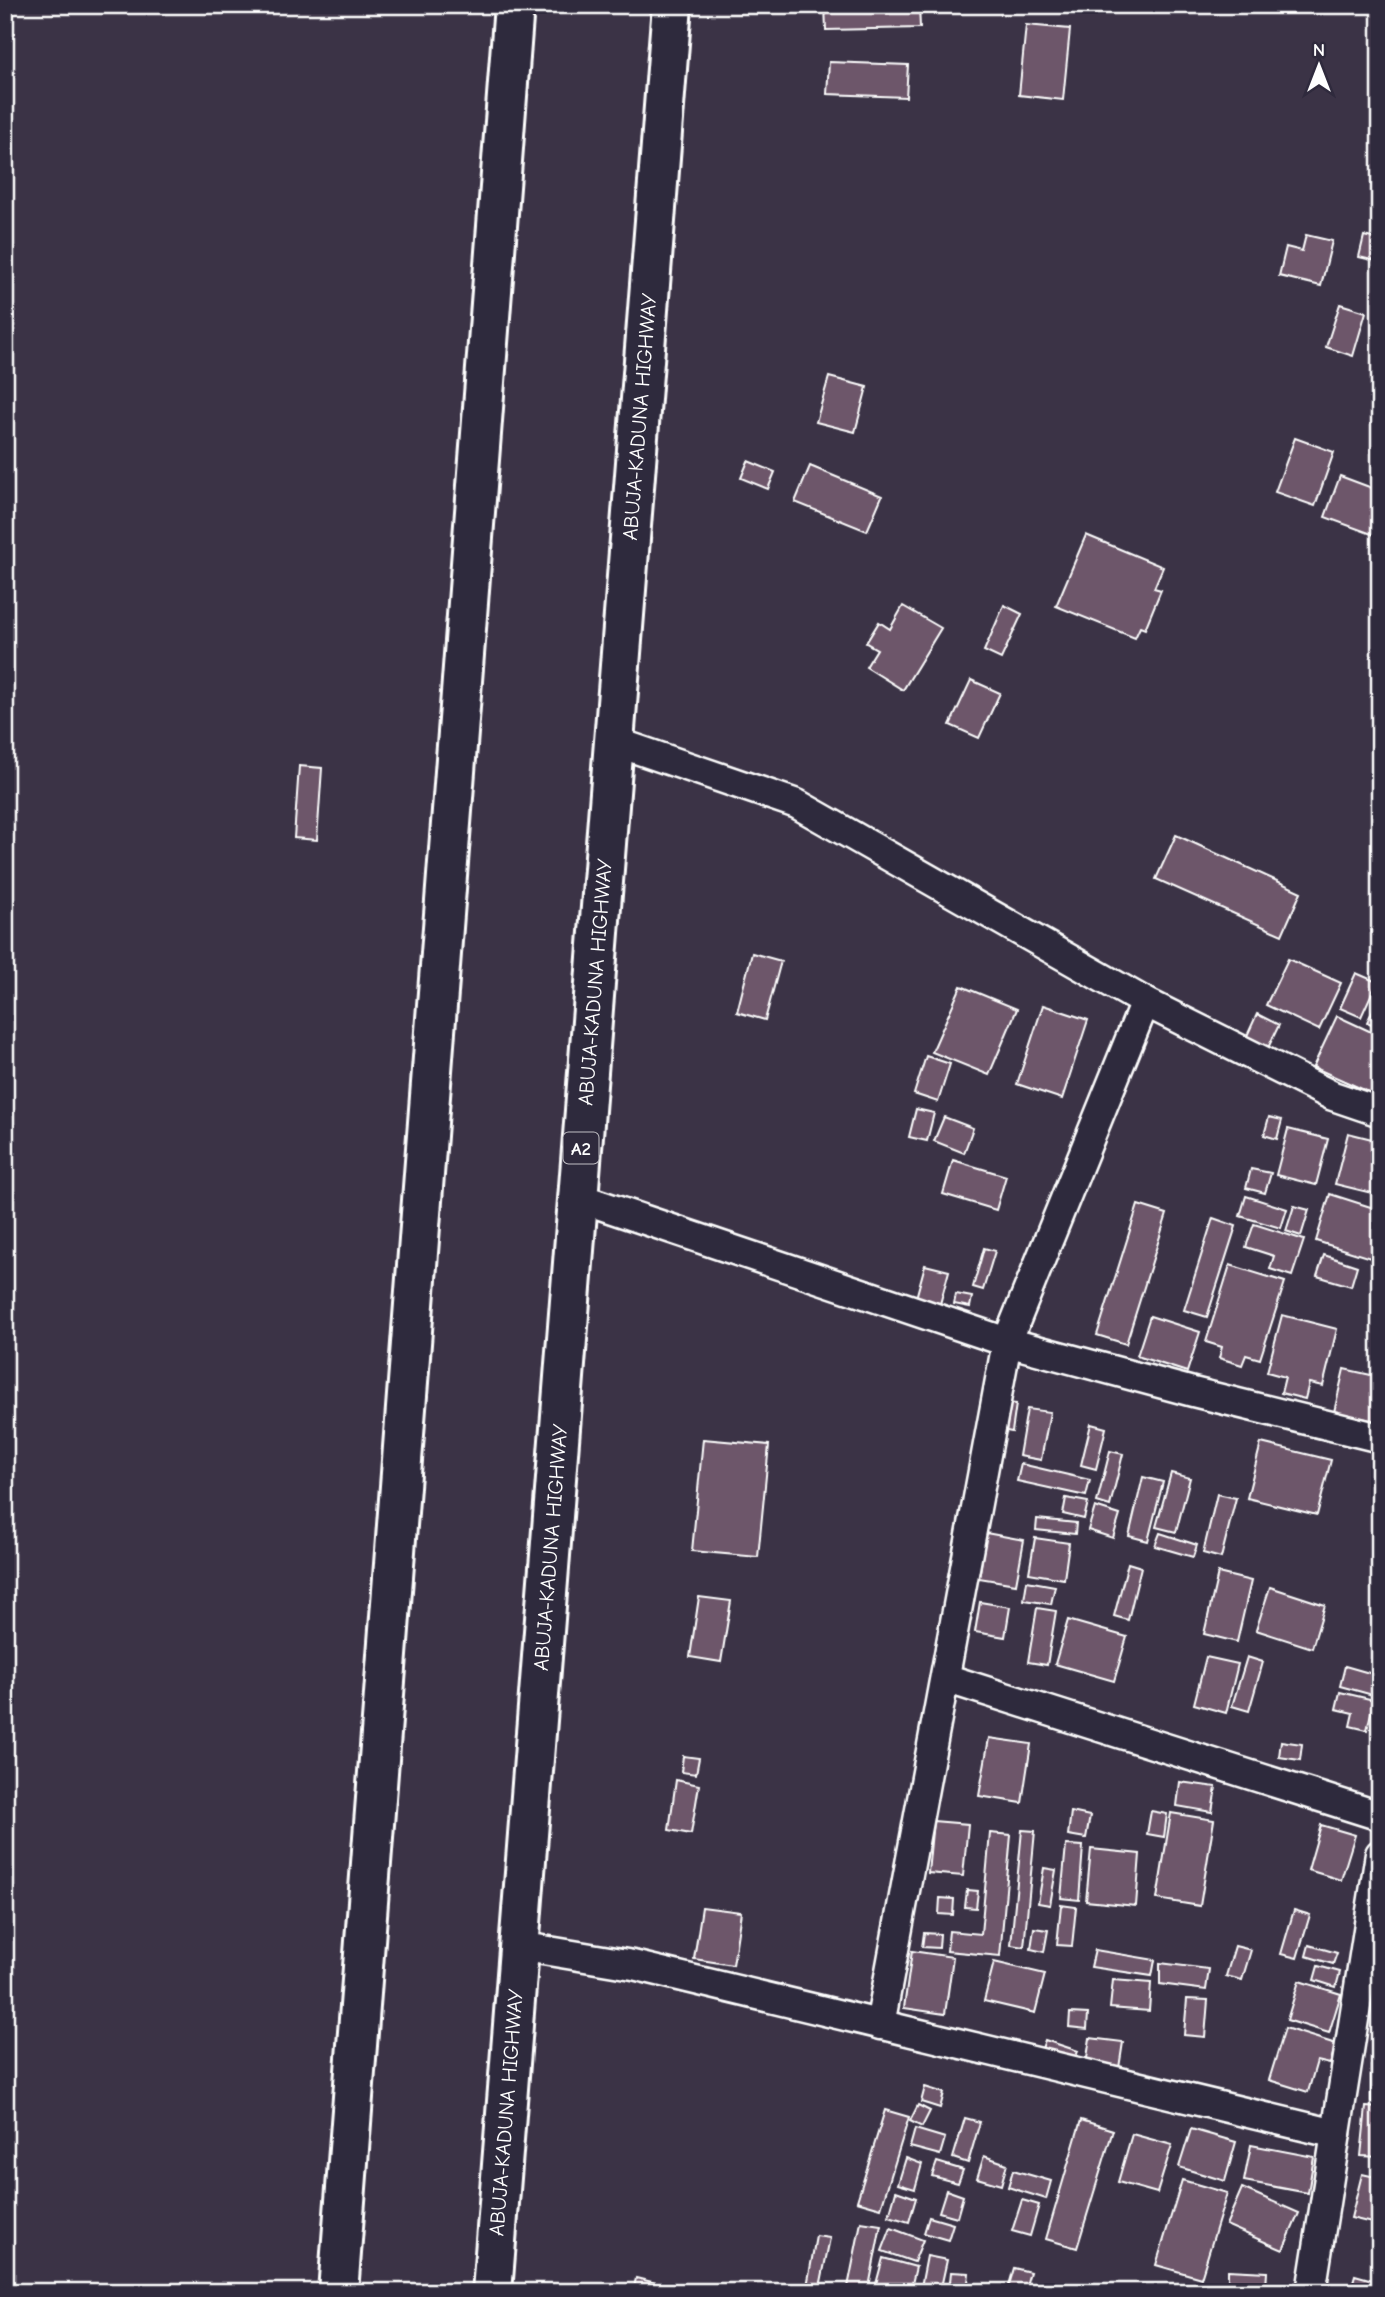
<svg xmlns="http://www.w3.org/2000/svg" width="1385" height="2297" font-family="'Comic Neue',sans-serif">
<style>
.building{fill:#6d566a;stroke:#fff;stroke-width:2}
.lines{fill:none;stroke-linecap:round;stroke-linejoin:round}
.street-casing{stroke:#fff;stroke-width:33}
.highway-casing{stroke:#fff;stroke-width:44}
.street{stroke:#2f2a3d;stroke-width:28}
.highway{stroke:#2f2a3d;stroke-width:38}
.labels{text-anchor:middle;stroke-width:5;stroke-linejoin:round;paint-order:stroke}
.shield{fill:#2f2a3d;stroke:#c1bfc5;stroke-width:2}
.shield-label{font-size:19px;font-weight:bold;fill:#fff}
.street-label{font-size:21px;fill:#fff;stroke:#2f2a3d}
</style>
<rect width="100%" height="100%" fill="#3b3346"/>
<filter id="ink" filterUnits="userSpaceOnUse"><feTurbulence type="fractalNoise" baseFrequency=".0143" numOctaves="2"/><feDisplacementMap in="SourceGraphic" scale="14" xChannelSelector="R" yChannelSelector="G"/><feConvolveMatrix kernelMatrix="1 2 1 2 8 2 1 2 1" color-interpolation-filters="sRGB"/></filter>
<g filter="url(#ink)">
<g class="building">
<polygon points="825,5 919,5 920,28 826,30"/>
<polygon points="1026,25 1070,29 1063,100 1019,95"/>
<polygon points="829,62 908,65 906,97 827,94"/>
<polygon points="1306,235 1332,241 1321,286 1279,276 1286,247 1302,251"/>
<polygon points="1364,236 1380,240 1380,262 1359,257"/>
<polygon points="1340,304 1366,312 1353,356 1326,347"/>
<polygon points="829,377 867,387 855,432 816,422"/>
<polygon points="1295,438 1334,452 1315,506 1275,492"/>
<polygon points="748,461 775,472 768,489 741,478"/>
<polygon points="810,466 882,496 867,531 795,502"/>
<polygon points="1340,476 1380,491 1380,537 1325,517"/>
<polygon points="1086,535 1163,567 1154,588 1161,590 1145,629 1140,627 1135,638 1056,606"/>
<polygon points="1004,605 1022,614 1001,659 984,651"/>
<polygon points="903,606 941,628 903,690 866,667 877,649 866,643 879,622 890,629"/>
<polygon points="971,680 1000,693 979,738 950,725"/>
<polygon points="299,766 322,768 317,840 294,838"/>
<polygon points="1176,835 1301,892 1282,935 1156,879"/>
<polygon points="752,953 781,961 765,1020 737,1012"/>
<polygon points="1288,959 1341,983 1319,1030 1266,1005"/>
<polygon points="1356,973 1377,982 1361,1017 1340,1008"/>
<polygon points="961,986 1017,1009 989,1075 932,1052"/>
<polygon points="1380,996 1380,1028 1367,1022"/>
<polygon points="1043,1005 1088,1020 1062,1099 1017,1084"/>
<polygon points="1257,1014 1279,1025 1268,1048 1246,1038"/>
<polygon points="1337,1016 1380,1036 1380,1097 1313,1067"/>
<polygon points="926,1056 950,1064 938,1102 914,1094"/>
<polygon points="916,1109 934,1113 927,1141 909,1137"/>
<polygon points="944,1117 973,1128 964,1153 934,1141"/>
<polygon points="1269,1117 1282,1120 1277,1139 1264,1135"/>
<polygon points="1288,1129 1328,1139 1316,1185 1276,1175"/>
<polygon points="1348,1133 1380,1141 1380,1195 1335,1184"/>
<polygon points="953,1160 1006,1176 996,1210 943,1194"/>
<polygon points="1251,1169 1271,1173 1265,1193 1246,1188"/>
<polygon points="1330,1194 1380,1210 1380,1261 1316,1241"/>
<polygon points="1246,1196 1287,1209 1281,1228 1240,1216"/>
<polygon points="1138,1205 1167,1214 1126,1344 1097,1335"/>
<polygon points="1294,1206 1309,1210 1301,1236 1286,1231"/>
<polygon points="1213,1218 1236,1226 1207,1317 1184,1310"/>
<polygon points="1254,1224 1304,1240 1292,1276 1270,1269 1274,1256 1246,1247"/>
<polygon points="984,1248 995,1251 983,1290 973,1287"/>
<polygon points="1324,1255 1357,1266 1351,1286 1317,1276"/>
<polygon points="925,1265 949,1271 940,1304 916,1298"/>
<polygon points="1230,1265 1285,1282 1260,1359 1246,1355 1242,1365 1219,1358 1222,1347 1206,1342"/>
<polygon points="956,1294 972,1297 970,1307 954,1304"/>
<polygon points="1282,1315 1337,1329 1323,1386 1309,1383 1305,1399 1281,1393 1285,1377 1267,1372"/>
<polygon points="1150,1316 1200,1332 1187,1372 1137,1356"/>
<polygon points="1344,1369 1380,1377 1380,1422 1334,1412"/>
<polygon points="1005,1403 1016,1404 1012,1432 1001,1430"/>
<polygon points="1027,1409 1050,1412 1041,1460 1019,1456"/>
<polygon points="1091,1424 1106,1428 1096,1469 1081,1465"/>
<polygon points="703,1439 769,1445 758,1557 692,1551"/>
<polygon points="1261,1443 1331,1460 1317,1515 1247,1498"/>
<polygon points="1110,1451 1123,1454 1110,1506 1097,1502"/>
<polygon points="1021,1464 1090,1480 1086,1496 1017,1481"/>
<polygon points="1171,1473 1190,1478 1176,1532 1156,1527"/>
<polygon points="1143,1477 1163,1482 1148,1541 1129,1536"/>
<polygon points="1217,1494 1236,1498 1221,1558 1203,1553"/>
<polygon points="1066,1498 1088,1502 1084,1519 1063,1514"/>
<polygon points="1095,1507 1120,1515 1113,1538 1088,1530"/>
<polygon points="1037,1519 1076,1523 1075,1534 1036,1530"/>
<polygon points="986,1533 1024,1540 1016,1584 979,1578"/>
<polygon points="1160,1533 1197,1545 1193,1557 1155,1546"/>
<polygon points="1035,1538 1069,1543 1064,1579 1029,1573"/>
<polygon points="1128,1563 1141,1567 1128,1620 1114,1616"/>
<polygon points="1218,1573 1251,1581 1237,1642 1204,1634"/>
<polygon points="1027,1581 1055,1586 1051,1604 1024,1600"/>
<polygon points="1270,1587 1325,1605 1312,1648 1256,1630"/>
<polygon points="699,1597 731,1601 721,1662 690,1657"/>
<polygon points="980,1602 1010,1607 1005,1637 975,1632"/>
<polygon points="1037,1608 1056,1611 1047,1665 1028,1662"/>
<polygon points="1068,1620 1127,1637 1114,1681 1055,1664"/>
<polygon points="1206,1657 1238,1664 1226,1713 1194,1704"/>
<polygon points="1247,1657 1263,1662 1249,1711 1232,1706"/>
<polygon points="1345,1666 1380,1676 1380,1697 1340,1686"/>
<polygon points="1340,1692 1374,1700 1367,1730 1350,1726 1353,1713 1336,1709"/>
<polygon points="989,1738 1031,1744 1022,1803 979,1796"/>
<polygon points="1281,1741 1302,1744 1300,1760 1279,1757"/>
<polygon points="683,1756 699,1758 696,1774 681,1772"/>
<polygon points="676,1780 699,1785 691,1834 669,1830"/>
<polygon points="1180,1782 1216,1787 1212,1812 1177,1806"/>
<polygon points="1151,1811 1167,1814 1164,1837 1147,1834"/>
<polygon points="1071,1812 1090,1816 1086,1838 1068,1835"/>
<polygon points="1171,1813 1214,1820 1200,1906 1157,1899"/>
<polygon points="933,1821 968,1824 963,1876 928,1873"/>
<polygon points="1321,1825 1355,1835 1341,1880 1308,1870"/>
<polygon points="1022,1830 1035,1831 1024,1947 1011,1945"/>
<polygon points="990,1833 1011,1835 1000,1956 947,1951 949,1931 981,1934"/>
<polygon points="1066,1845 1083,1846 1079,1900 1061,1898"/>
<polygon points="1091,1849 1140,1854 1136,1906 1086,1901"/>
<polygon points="1044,1868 1056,1870 1050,1905 1038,1903"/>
<polygon points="967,1890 978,1891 976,1908 965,1907"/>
<polygon points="940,1898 954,1899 953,1915 939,1914"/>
<polygon points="1061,1905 1076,1907 1072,1946 1057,1945"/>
<polygon points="702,1907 741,1912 733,1965 694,1959"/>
<polygon points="1294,1910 1310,1915 1297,1958 1281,1954"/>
<polygon points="1034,1928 1048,1930 1044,1952 1031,1949"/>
<polygon points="924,1933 940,1934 939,1948 922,1947"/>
<polygon points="1309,1945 1337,1953 1333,1964 1306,1956"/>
<polygon points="1235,1946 1251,1950 1242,1980 1226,1976"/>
<polygon points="1095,1950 1155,1960 1152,1976 1091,1967"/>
<polygon points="912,1951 953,1957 945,2014 904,2008"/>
<polygon points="994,1962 1045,1974 1035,2013 984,2001"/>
<polygon points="1160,1963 1209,1969 1206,1990 1160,1984"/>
<polygon points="1318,1966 1340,1972 1336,1987 1314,1980"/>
<polygon points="1113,1980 1151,1983 1149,2011 1110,2008"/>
<polygon points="1299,1981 1341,1994 1329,2033 1287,2020"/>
<polygon points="1187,1999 1208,2000 1205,2037 1184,2035"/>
<polygon points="1070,2013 1088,2014 1087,2029 1069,2027"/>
<polygon points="1285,2028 1336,2044 1330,2064 1317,2061 1308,2092 1269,2080"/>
<polygon points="1090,2038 1123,2042 1119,2068 1086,2064"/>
<polygon points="1045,2040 1078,2051 1073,2066 1040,2054"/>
<rect x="1371" y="2065" width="9" height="37"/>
<polygon points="925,2087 944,2093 940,2108 921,2102"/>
<polygon points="918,2105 930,2111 922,2127 910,2121"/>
<polygon points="1366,2107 1380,2108 1380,2157 1361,2156"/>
<polygon points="885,2110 909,2117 881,2208 857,2201"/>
<polygon points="965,2118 980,2122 968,2163 953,2158"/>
<polygon points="1081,2120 1113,2130 1077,2248 1046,2239"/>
<polygon points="915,2129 945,2138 940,2155 910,2147"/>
<polygon points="1191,2129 1236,2142 1225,2181 1179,2167"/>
<polygon points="1132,2134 1172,2145 1157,2193 1118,2182"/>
<polygon points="1251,2145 1314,2157 1308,2193 1244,2181"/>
<polygon points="984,2156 1007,2164 1001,2185 977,2178"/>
<polygon points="906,2158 922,2164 915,2189 898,2184"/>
<polygon points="937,2162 963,2170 958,2183 932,2176"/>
<polygon points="1013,2170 1051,2181 1046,2199 1008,2187"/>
<polygon points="1362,2174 1380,2178 1380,2225 1351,2218"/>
<polygon points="1182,2180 1227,2193 1201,2278 1156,2265"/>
<polygon points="1242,2188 1299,2213 1283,2250 1226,2225"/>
<polygon points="946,2190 963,2196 957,2217 939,2212"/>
<polygon points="896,2191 916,2198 909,2222 889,2216"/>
<polygon points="1022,2200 1039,2205 1030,2236 1012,2231"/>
<polygon points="929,2217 953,2224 948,2240 924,2233"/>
<polygon points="861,2222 881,2225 868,2292 847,2292"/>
<polygon points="891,2228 923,2240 914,2262 882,2251"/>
<polygon points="816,2236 830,2238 819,2292 806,2292"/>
<polygon points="927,2256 947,2260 940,2292 920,2292"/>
<polygon points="883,2258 916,2267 910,2292 876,2284"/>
<polygon points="1014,2268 1030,2272 1024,2292 1007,2292"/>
<polygon points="1228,2270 1267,2272 1266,2288 1228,2286"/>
<polygon points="951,2272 969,2273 967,2292 949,2292"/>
<polygon points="1355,2275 1380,2282 1380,2292 1350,2292"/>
<polygon points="636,2278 672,2287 671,2292 633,2292"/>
</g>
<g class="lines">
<g class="street-casing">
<g id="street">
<polyline points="613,741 797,804 1145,1002 1333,1096 1380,1112"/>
<polyline points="577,1197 1007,1342 1193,1392 1380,1438"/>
<polyline points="945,1678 1380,1816"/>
<polyline points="519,1946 633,1965 1336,2134"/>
<polyline points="880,2025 1007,1342 1145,1002"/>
<polyline points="1311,2292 1380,1854"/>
</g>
</g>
<g class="highway-casing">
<g id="highway">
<polyline points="338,2292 514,5"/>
<path id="s1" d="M 492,2292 L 672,5"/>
</g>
</g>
<use href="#street" class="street"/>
<use href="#highway" class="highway"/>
</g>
</g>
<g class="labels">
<rect class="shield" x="563.5" y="1132.5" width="35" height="31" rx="5"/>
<g class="shield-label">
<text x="581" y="1155">A2</text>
</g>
<g class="street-label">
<text dy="7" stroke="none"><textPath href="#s1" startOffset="1881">ABUJA-KADUNA HIGHWAY</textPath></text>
<text dy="7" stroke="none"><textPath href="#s1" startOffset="1314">ABUJA-KADUNA HIGHWAY</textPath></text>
<text dy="7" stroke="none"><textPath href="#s1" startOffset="747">ABUJA-KADUNA HIGHWAY</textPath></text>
<text dy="7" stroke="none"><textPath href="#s1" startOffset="180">ABUJA-KADUNA HIGHWAY</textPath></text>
</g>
</g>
<rect width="1385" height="2297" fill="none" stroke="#2f2a3d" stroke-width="28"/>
<rect x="14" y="14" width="1357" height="2269" fill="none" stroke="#fff" stroke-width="2.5" filter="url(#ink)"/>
<g transform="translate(1319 66)" stroke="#2f2a3d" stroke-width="5" paint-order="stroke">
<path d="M0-5L12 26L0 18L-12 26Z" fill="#ffffff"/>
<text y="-10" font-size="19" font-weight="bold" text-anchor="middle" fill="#ffffff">N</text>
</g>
</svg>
